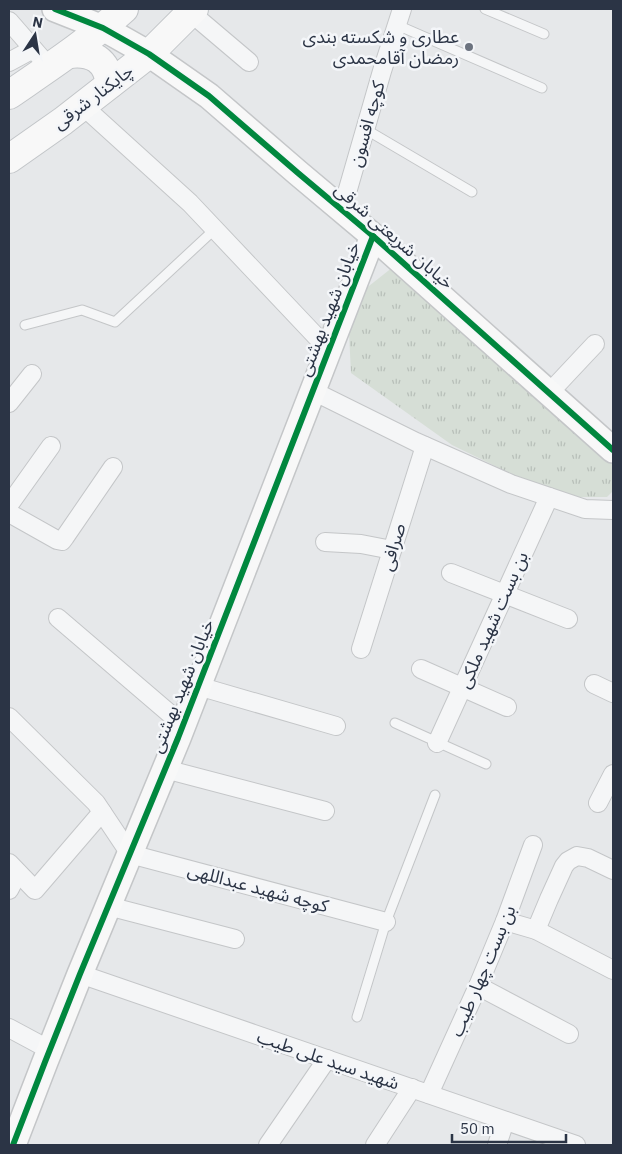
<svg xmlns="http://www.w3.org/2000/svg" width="622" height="1154" font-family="'IBM Plex Sans','Noto Sans Arabic',sans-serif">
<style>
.park{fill:url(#park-tufts)}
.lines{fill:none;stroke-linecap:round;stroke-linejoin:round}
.lane-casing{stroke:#c4c6c8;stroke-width:11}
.street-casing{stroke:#c4c6c8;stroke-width:20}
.secondary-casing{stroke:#c4c6c8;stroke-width:28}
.primary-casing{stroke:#c2c5c8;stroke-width:30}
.lane{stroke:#f5f6f7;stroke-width:9}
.street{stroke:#f5f6f7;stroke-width:18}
.secondary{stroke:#f8f8f8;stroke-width:25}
.primary{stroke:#f8f8f8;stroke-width:28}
.cycleway-casing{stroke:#f4f6f9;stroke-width:9}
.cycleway{stroke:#00873e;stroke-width:6}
.poi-dot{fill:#6c737f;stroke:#f4f6f9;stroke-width:2}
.labels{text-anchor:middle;stroke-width:5;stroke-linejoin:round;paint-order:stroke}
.poi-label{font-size:18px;fill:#2b3445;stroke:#f4f6f9;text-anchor:end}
.street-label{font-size:18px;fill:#2b3445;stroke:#f4f6f9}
</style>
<defs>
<pattern id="park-tufts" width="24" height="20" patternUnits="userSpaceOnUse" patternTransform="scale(1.25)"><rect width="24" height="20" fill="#d6ded6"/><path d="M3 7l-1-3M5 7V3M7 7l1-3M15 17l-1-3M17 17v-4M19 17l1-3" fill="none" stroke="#b8bfb9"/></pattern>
</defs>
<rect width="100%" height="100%" fill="#e6e8ea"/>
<polygon class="park" points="393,267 613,465 613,491 607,497 559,497 452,445 351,373 349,333 355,297"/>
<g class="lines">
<g class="lane-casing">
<g id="lane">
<polyline points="485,9 544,34"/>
<polyline points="397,25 542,88"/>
<polyline points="365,129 472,192"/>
<polyline points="25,325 82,310 115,322 215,229"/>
<polyline points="395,723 486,764"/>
<polyline points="357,1017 386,922 435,795"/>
</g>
</g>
<g class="street-casing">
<g id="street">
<polyline points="190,12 249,62"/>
<polyline points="9,21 49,67"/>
<polyline points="9,62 33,49"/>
<polyline points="83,106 190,203 329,350"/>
<polyline points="342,210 382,71 402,9"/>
<polyline points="313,391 416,442 511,484 585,509 613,510"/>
<polyline points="549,393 595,344"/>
<polyline points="9,403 32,374"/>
<polyline points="9,505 51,446"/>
<polyline points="9,513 57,540 62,541 65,537 113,467"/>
<polyline points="325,542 361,544 392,550"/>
<polyline points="451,573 568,619"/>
<polyline points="58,618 183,725"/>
<polyline points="361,649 425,446"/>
<polyline points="421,669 507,707"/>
<polyline points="594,684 613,693"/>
<polyline points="198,686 336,726"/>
<polyline points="9,717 96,803 130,854 386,922"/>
<polyline points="437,743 549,497"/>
<polyline points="165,769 325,811"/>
<polyline points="598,803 613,774"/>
<polyline points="9,863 35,890 102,812"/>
<polyline points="9,890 18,873"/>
<polyline points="108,906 235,939"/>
<polyline points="505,921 536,930 613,970"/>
<polyline points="536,930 549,899 564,866 568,861 577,856 588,858 613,870"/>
<polyline points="80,974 576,1145"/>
<polyline points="478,986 569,1034"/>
<polyline points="9,1028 50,1050"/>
<polyline points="429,1094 478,986 505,921 533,845"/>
<polyline points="268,1145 327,1059"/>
<polyline points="375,1145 412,1088"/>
<polyline points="497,1145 505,1121"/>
</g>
</g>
<g class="secondary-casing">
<g id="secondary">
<polyline points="55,9 103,28 149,54 209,96 298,173 373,236 613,450"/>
<polyline points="13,1145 45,1062 80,974 178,738 373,236"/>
</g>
</g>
<g class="primary-casing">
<g id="primary">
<path d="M 69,54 C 92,51 107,60 110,84"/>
<path d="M 9,95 C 48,68 88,42 124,9"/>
<polyline points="9,159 63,121 149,54 194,9"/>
</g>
</g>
<use href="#lane" class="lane"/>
<use href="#street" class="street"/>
<use href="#secondary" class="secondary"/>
<use href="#primary" class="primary"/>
<g class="cycleway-casing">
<g id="cycleway">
<polyline points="55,9 103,28 149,54 209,96 298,173 373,236 613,450"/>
<polyline points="13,1145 45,1062 80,974 178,738 373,236"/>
</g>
</g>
<use href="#cycleway" class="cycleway"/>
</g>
<circle class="poi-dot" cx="469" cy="47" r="5"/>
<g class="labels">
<g class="poi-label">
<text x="459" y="43">عطاری و شکسته بندی<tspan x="459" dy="21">رمضان آقامحمدی</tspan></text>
</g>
<g class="street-label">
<text transform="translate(93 97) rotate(-37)" y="6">چایکنار شرقی</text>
<text transform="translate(367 124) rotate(-74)" y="6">كوچه افسون</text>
<text transform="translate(394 236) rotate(41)" y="6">خیابان شریعتی شرقی</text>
<text transform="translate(329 309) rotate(-69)" y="6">خیابان شهید بهشتی</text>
<text transform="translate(393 547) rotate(-73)" y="6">صرافی</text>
<text transform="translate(493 620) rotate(-66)" y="6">بن بست شهید ملکی</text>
<text transform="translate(182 686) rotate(-68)" y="6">خیابان شهید بهشتی</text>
<text transform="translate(258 888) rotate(15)" y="6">کوچه شهید عبداللهی</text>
<text transform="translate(483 971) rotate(-67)" y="6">بن بست چهار طیب</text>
<text transform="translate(328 1060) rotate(19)" y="6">شهید سید علی طیب</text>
</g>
</g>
<rect width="622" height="1154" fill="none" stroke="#2b3445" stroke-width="20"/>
<g transform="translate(35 35) rotate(12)" stroke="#f4f6f9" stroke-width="4" paint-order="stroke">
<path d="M0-4L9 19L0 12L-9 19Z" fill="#2b3445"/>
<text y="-8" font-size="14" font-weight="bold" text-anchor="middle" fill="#2b3445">N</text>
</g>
<path d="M452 1134v8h114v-8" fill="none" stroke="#2b3445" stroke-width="2.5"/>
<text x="460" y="1134" font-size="15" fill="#2b3445" stroke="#f4f6f9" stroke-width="4" paint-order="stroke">50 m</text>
</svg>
